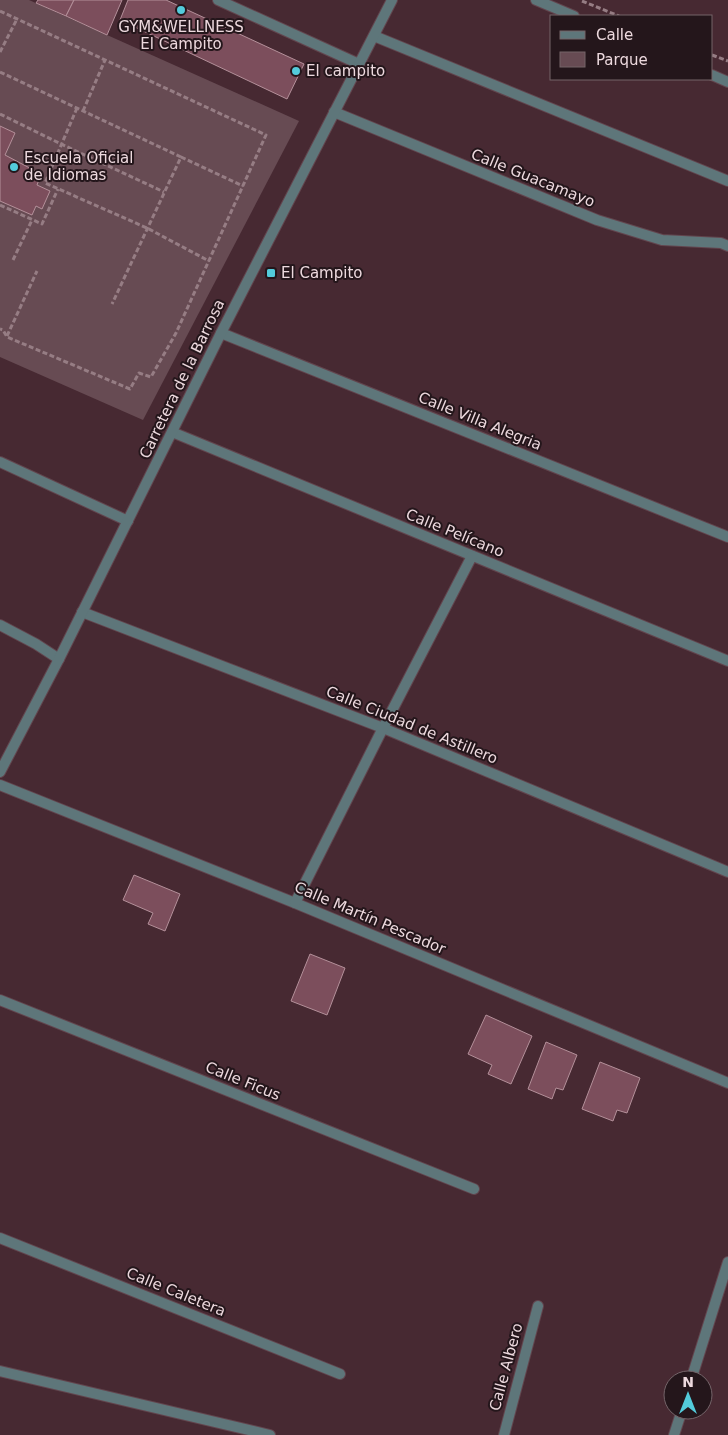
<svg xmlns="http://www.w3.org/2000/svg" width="728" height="1435" font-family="'DejaVu Sans',sans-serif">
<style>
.green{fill:#674b53}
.building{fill:#7c4e5c;stroke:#b4909a}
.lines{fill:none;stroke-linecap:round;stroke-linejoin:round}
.service-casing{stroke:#62454e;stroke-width:12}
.pedestrian-casing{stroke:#62454e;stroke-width:12}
.minor-casing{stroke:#62454e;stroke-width:12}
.tertiary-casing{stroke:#62454e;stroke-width:12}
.path{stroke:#967d84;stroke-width:3;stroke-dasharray:5 2.5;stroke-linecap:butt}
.service{stroke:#5e767a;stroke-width:10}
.pedestrian{stroke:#5e767a;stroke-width:10}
.minor{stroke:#5e767a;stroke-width:10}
.tertiary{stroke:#5e767a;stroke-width:10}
.poi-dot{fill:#53cbdb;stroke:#24161b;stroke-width:2}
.labels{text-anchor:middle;stroke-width:4;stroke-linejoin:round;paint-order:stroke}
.poi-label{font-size:15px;fill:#edd9de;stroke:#24161b;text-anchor:start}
.street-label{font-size:15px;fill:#edd9de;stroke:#24161b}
</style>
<rect width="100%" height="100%" fill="#472932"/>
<polygon class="green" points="0,0 29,0 299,121 143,420 0,357"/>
<g class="building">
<polygon points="38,0 74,0 66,16 36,3"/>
<polygon points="74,0 122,0 107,35 66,16"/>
<polygon points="128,0 166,0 304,64 287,99 120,20"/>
<polygon points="0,126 15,133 5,155 41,174 37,185 50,191 42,209 36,206 32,215 0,201"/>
<polygon points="134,875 180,894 165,931 148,924 153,913 123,900"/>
<polygon points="310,954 345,968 327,1015 291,1001"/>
<polygon points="486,1015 532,1036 511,1084 488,1074 492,1065 468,1054"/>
<polygon points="546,1042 577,1055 563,1090 556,1088 552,1099 528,1089"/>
<polygon points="600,1062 640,1078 627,1113 617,1110 613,1121 582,1109"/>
</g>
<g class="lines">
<g class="service-casing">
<g id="service">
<polyline points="374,36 728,181"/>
<polyline points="0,625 36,644 59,659"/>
<polyline points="504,1435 538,1306"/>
</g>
</g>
<g class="pedestrian-casing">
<g id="pedestrian">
<polyline points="536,0 574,16"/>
<polyline points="712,75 728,82"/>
</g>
</g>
<g class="minor-casing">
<g id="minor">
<polyline points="218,0 359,64"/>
<polyline points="334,112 597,220 662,240 721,243 728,246"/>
<polyline points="221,333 728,537"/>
<polyline points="172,432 728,661"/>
<polyline points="0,462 128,521"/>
<polyline points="82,612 383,728 728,872"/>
<polyline points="0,785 295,903 728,1083"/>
<polyline points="295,903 383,728 472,556"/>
<polyline points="0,1000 474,1189"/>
<polyline points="0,1238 340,1374"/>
<polyline points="0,1371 270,1435"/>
<polyline points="691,1380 728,1262"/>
<polyline points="674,1435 682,1410"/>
</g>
</g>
<g class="tertiary-casing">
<polyline id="tertiary" points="0,772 59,659 221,333 392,0"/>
</g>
<g class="path">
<polyline points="582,1 619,16"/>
<polyline points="0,11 266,135 176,333 151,377 139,373 130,389 7,337 3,330 0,329"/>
<polyline points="0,52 17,19"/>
<polyline points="712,55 728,61"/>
<polyline points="0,72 181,157 112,304"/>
<polyline points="77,108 45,183 147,228 209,261"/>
<polyline points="83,111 105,60"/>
<polyline points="0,114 61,144 164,192"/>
<polyline points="181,157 243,186"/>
<polyline points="0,205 42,224 58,189"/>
<polyline points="13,260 32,220"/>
<polyline points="7,336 37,271"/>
</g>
<use href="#service" class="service"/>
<use href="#pedestrian" class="pedestrian"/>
<use href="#minor" class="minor"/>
<use href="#tertiary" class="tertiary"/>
</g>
<g class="poi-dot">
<circle cx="181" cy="10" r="5"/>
<circle cx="296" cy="71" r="5"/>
<circle cx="14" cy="167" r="5"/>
<rect x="266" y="268" width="10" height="10" rx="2.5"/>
</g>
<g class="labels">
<g class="poi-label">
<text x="181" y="32" text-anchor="middle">GYM&amp;WELLNESS<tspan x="181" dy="17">El Campito</tspan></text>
<text x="306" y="76">El campito</text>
<text x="24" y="163">Escuela Oficial<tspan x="24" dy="17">de Idiomas</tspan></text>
<text x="281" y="278">El Campito</text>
</g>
<g class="street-label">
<text transform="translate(533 178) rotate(22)" y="5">Calle Guacamayo</text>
<text transform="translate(182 379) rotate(-64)" y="5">Carretera de la Barrosa</text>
<text transform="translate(480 421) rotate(22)" y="5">Calle Villa Alegria</text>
<text transform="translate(455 533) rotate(22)" y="5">Calle Pelícano</text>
<text transform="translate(412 725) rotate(22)" y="5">Calle Ciudad de Astillero</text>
<text transform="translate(370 918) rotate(23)" y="5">Calle Martín Pescador</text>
<text transform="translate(243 1081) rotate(22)" y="5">Calle Ficus</text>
<text transform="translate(176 1292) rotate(22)" y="5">Calle Caletera</text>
<text transform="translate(506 1367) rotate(-75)" y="5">Calle Albero</text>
</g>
</g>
<rect x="550" y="15" width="162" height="65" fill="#24161b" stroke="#746469"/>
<rect x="560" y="31" width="25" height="8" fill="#5e767a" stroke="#746469"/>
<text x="596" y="40" font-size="15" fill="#edd9de">Calle</text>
<rect x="560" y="52" width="25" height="15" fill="#674b53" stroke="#746469"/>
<text x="596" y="65" font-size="15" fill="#edd9de">Parque</text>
<g transform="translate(688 1395)"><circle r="24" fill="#24161b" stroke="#746469"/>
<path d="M0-4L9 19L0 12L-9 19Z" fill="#53cbdb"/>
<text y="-8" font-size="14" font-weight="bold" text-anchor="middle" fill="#edd9de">N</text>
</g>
</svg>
